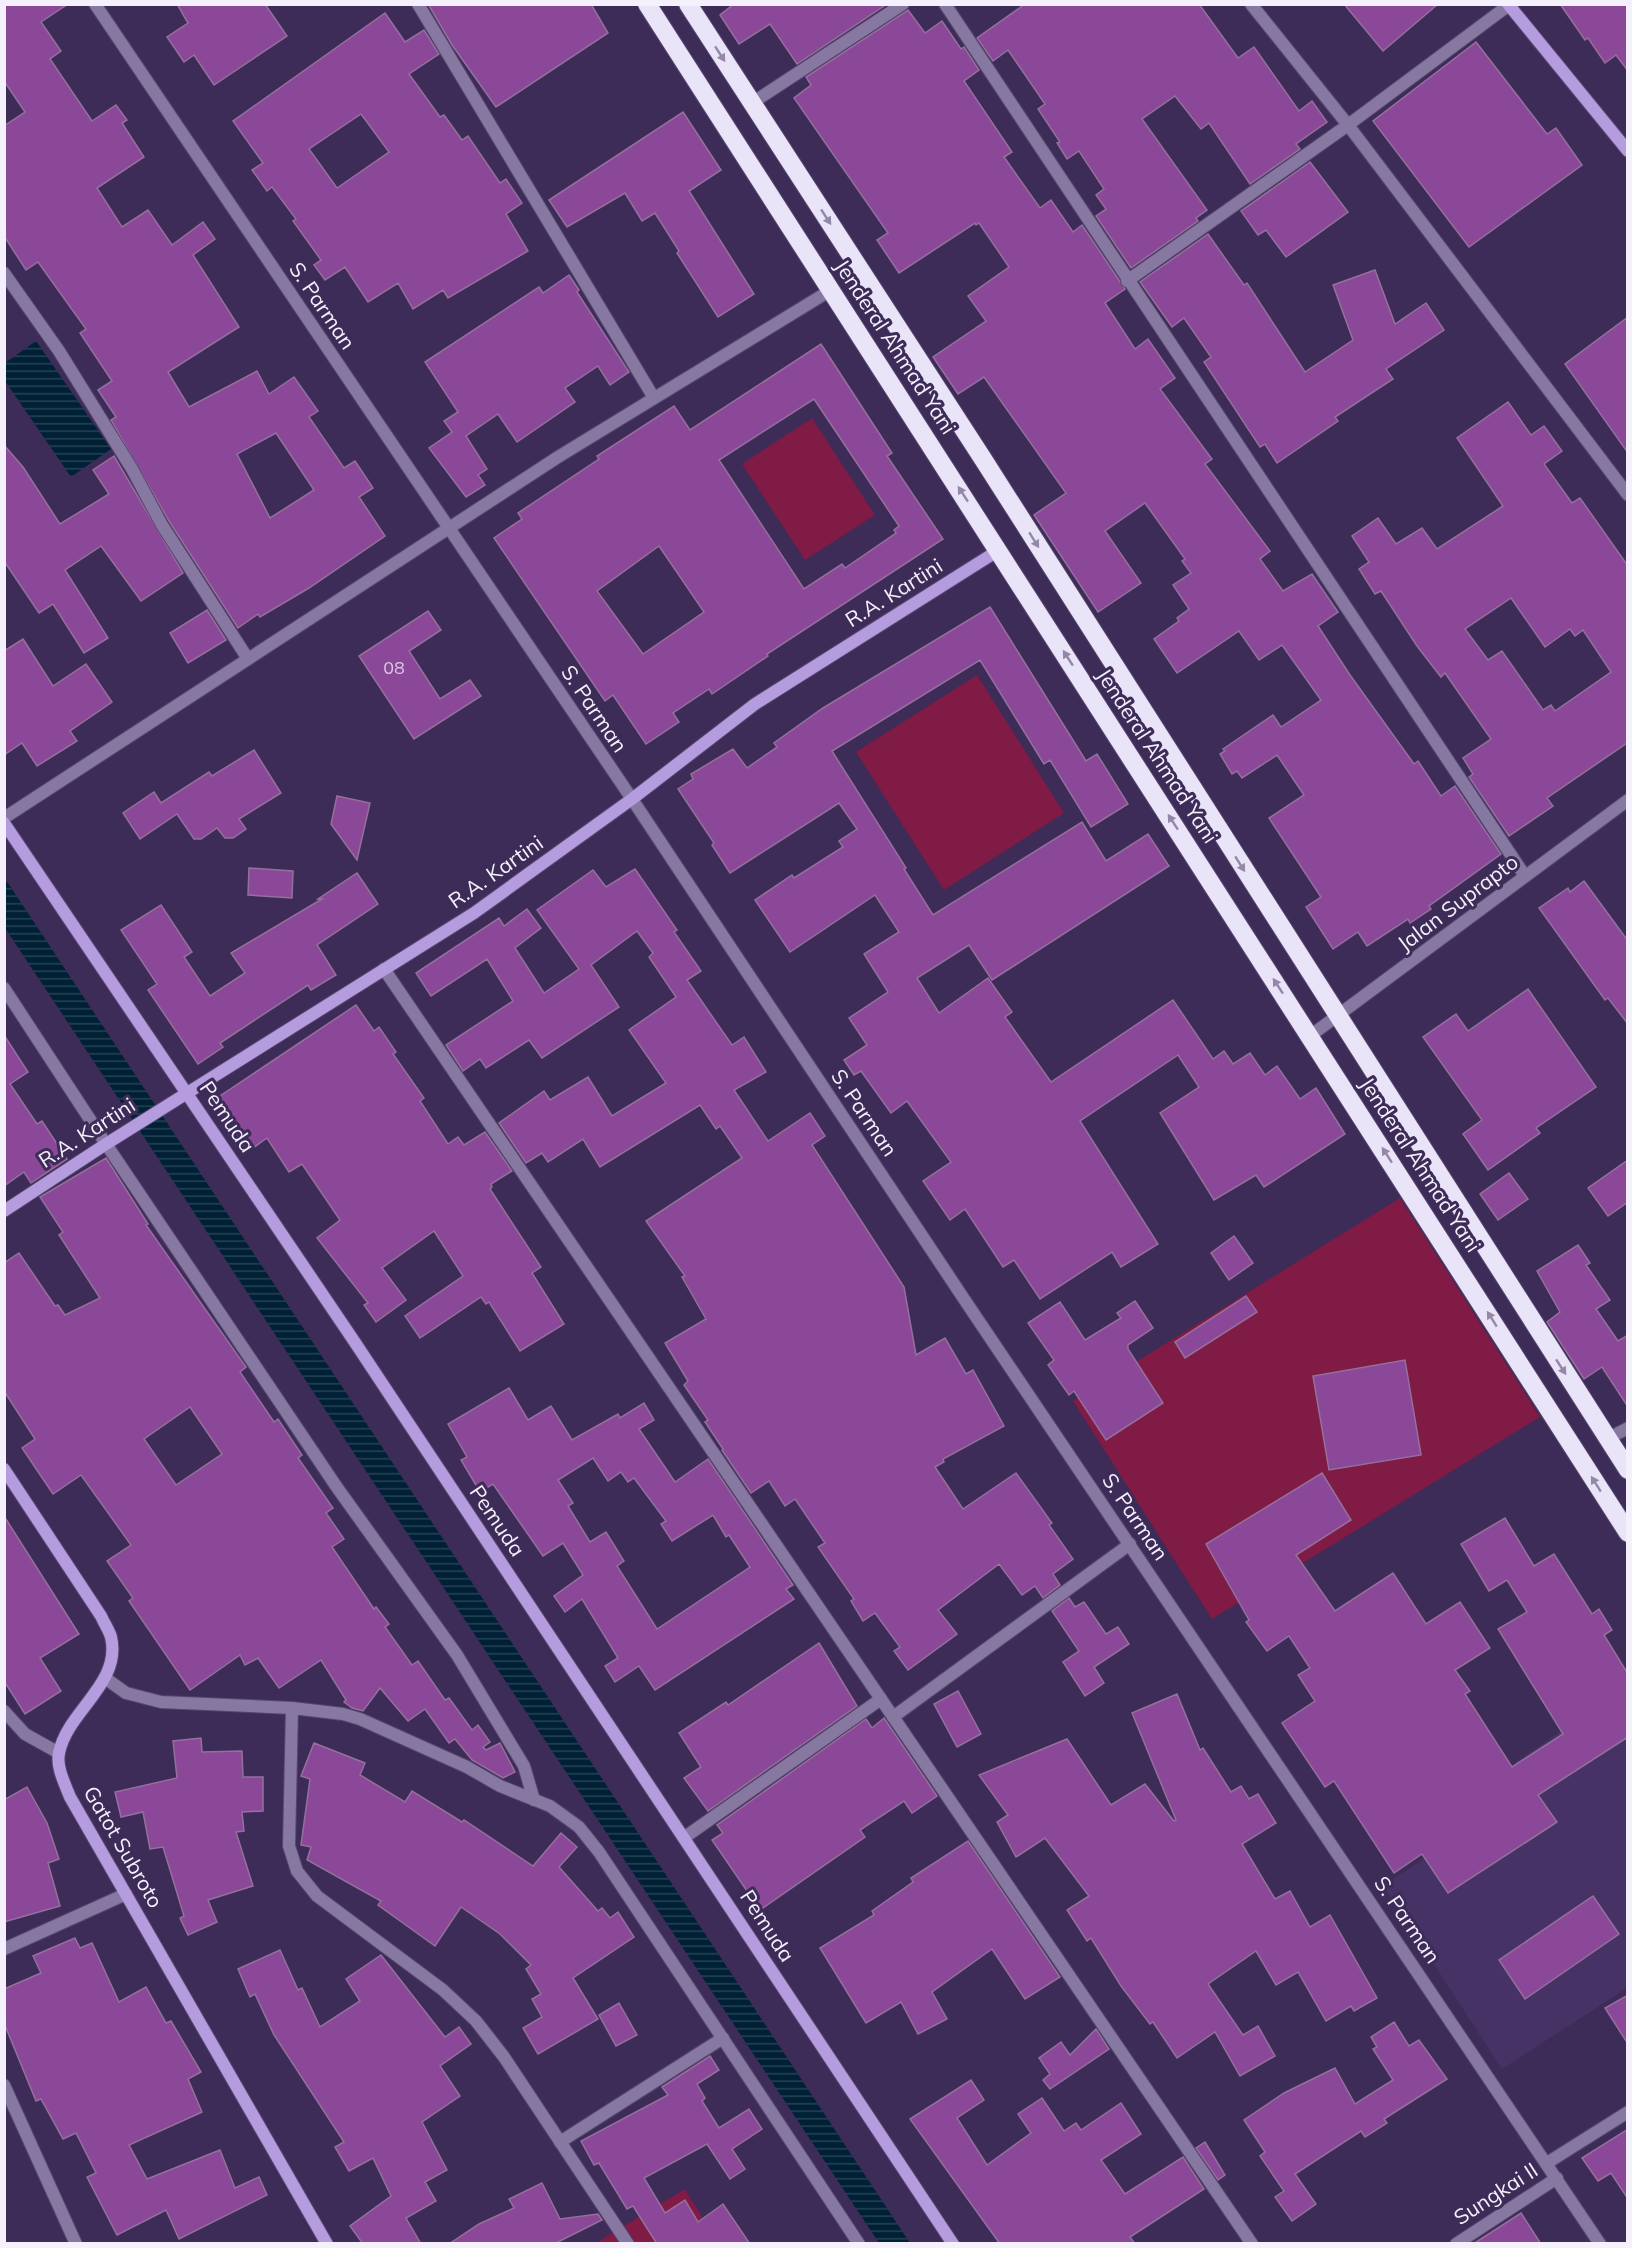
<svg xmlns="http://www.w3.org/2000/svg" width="1632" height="2248" font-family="Mulish,sans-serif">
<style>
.built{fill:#473265}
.green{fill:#7f1b44}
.water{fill:url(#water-rules)}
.building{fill:#8b4898;stroke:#95709c;stroke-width:1.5;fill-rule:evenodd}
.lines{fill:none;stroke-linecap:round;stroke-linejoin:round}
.street-casing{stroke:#57476f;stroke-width:14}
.secondary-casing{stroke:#57476f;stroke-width:14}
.highway-casing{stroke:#57476f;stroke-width:20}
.street{stroke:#8778a1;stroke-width:12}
.secondary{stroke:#b49cde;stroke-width:12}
.highway{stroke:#eae4f8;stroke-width:18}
.oneway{fill:#9488a8}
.labels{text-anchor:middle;stroke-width:6;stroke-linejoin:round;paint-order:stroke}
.number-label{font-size:18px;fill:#dac7e3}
.street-label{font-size:21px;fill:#f5f1fc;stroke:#3d2b58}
</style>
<defs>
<pattern id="water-rules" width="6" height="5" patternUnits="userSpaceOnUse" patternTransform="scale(1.5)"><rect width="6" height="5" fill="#002036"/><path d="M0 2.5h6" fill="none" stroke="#264154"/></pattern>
</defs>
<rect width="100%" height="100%" fill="#3d2b58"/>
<polygon class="built" points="1627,1687 1627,1988 1502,2069 1383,1886 1531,1788 1515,1762"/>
<g class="green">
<polygon points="812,418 875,515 805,560 742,464"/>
<polygon points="977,675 1064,813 944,890 856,752"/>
<polygon points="1400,1198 1540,1417 1212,1619 1073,1401"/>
<polygon points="685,2189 718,2243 594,2244"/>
</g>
<g class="water">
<polygon points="36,341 111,449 71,477 5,381 5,363"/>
<polygon points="4,877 910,2243 879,2243 5,928"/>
</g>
<g class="building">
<path d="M 4,4 L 68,4 L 41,22 L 61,51 L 50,59 L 92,121 L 116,105 L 127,120 L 122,123 L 144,157 L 97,188 L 122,227 L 148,210 L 172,245 L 203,222 L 215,239 L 193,255 L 239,327 L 168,372 L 189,407 L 257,371 L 269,394 L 294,377 L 318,411 L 309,417 L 344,468 L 355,461 L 373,488 L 359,497 L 385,536 L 309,588 L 260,617 L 258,614 L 238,628 L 169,521 L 111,420 L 116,417 L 98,390 L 112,381 L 80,333 L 86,329 L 38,262 L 26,270 L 4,236 L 4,126 L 25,112 L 4,81 ZM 276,433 L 314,490 L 270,518 L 237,454 Z"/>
<polygon points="177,4 265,4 287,36 214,85 194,55 184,62 167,37 188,23"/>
<polygon points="428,4 591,4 608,33 496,107 452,45"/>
<polygon points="734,4 887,4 797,64 770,24 739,44 720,15"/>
<polygon points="1025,4 1199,4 1238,58 1254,47 1299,111 1312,101 1327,122 1296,144 1300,149 1250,184 1209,123 1201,129 1175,96 1142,119 1207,210 1196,218 1198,221 1131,268 1096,216 1106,209 1096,195 1104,189 1079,151 1067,159 1057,143 1060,142 1038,109 1045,104 1008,50 993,61 977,38"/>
<polygon points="1344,4 1438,4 1383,51"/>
<polygon points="1560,4 1628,4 1628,71 1616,55 1605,63 1588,38 1585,40"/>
<polygon points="908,10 925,33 942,21 961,49 964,47 979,70 964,81 1012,152 1004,157 1040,208 1051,200 1073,232 1082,225 1125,289 1105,303 1135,349 1148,339 1175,378 1160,389 1212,459 1205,464 1270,551 1260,559 1283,591 1312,574 1338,612 1318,626 1350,675 1414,764 1418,761 1441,796 1455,786 1501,854 1429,906 1431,909 1410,923 1408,919 1367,946 1358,932 1333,949 1306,907 1321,897 1269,818 1304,795 1277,755 1242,778 1237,771 1232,774 1220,754 1225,751 1223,749 1273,715 1281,727 1321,700 1282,645 1259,660 1239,631 1177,673 1154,639 1179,621 1177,618 1189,609 1173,585 1191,573 1182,561 1185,559 1145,503 1105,531 1141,583 1098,612 1034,515 1066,493 984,377 958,394 933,357 986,321 968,296 1009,267 979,223 976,225 975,223 899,273 877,240 888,233 794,98 811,85 806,77"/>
<path d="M 385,13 L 405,42 L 424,30 L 439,54 L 409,74 L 440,117 L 444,115 L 462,140 L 468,136 L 500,183 L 506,179 L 522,203 L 506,214 L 528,251 L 448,298 L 443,290 L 413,309 L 398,283 L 368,302 L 345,267 L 325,280 L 314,265 L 321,260 L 293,221 L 296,219 L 272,187 L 267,191 L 252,170 L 263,163 L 233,121 ZM 361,114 L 389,152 L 337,188 L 309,149 Z"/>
<polygon points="1476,42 1547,134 1556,128 1582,165 1469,247 1373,121"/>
<polygon points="683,112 721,170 689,191 754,294 718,317 677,253 679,251 655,213 642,221 625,193 567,227 549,200"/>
<polygon points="1310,162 1348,212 1286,257 1266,230 1258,235 1241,211"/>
<polygon points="1208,234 1244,285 1247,283 1305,372 1353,340 1333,285 1375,270 1395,324 1426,303 1444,330 1386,369 1393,379 1335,417 1338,421 1277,463 1265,444 1260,447 1204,362 1211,357 1184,318 1172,327 1140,282"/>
<polygon points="569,275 579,290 577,292 629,372 610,385 598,366 565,388 575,402 517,442 498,414 466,436 487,469 478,475 485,485 466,497 429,448 452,432 444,421 458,412 425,362 539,287 543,293"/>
<polygon points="1628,317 1628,453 1565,364"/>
<path d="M 821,344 L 892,453 L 887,456 L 943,539 L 767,654 L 768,656 L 712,694 L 709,689 L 673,713 L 679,722 L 646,744 L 613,695 L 605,701 L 494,538 L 522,519 L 518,513 L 599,459 L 597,456 L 674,406 L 690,430 ZM 814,399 L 899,526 L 894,530 L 896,533 L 845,568 L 842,564 L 804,589 L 719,460 ZM 659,546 L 704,612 L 643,654 L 597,591 Z"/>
<path d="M 1508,402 L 1531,435 L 1544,426 L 1562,451 L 1544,464 L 1572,503 L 1580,498 L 1628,566 L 1627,743 L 1547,798 L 1553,806 L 1509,836 L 1469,777 L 1473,774 L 1463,758 L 1491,739 L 1445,673 L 1441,677 L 1417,646 L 1381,591 L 1375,594 L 1359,569 L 1369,562 L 1352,536 L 1378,518 L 1396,544 L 1422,528 L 1437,549 L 1503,506 L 1457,438 ZM 1511,598 L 1545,647 L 1570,629 L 1575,636 L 1583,630 L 1611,672 L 1555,711 L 1551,705 L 1543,710 L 1502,651 L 1488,660 L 1465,629 Z"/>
<polygon points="4,445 23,467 60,524 109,494 93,470 114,456 183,573 141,601 101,546 65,570 108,638 84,653 53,604 39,613 4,561"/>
<polygon points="990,607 1086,761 1097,754 1128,804 1091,827 1050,760 1044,764 980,660 832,751 906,868 904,869 933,915 1082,822 1106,861 1148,834 1169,866 992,980 969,945 917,978 939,1013 988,978 1012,1012 1005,1017 1051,1082 1173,1000 1213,1059 1224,1051 1233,1064 1250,1053 1265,1075 1277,1066 1300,1099 1316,1088 1345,1134 1264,1187 1256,1175 1214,1200 1160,1113 1199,1087 1178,1055 1080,1121 1158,1244 1121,1267 1112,1252 1040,1299 1014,1260 1003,1267 965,1209 950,1220 923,1181 951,1162 907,1101 891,1113 861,1071 854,1075 844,1060 867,1045 849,1018 888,992 864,954 899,932 875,895 790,952 755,900 792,875 794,878 843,847 839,841 857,829 839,803 730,873 712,845 714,843 678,789 693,779 691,774 733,749 747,768 777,747 774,743 823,708"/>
<polygon points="207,610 226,640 188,663 170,633"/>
<polygon points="428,611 441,630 409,651 440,699 470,680 481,696 414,739 359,656"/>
<polygon points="23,639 53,686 86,664 112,702 70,731 77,741 37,766 22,743 4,755 4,651"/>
<polygon points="254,750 281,793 239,819 246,829 233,838 225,838 217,828 201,839 194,839 177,814 140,839 123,813 154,792 161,803 209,772 212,776"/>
<polygon points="337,796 370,803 357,860 331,824"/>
<polygon points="249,868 293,871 292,898 248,895"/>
<polygon points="635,869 677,930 674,932 701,971 687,980 732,1045 744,1037 766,1072 734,1090 768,1141 810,1113 825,1136 812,1145 904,1287 916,1355 945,1338 966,1374 973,1370 1004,1426 943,1459 944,1462 935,1467 963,1509 1016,1473 1052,1523 1049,1525 1073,1559 1053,1574 1060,1585 1043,1598 1035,1586 1022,1595 999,1564 938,1610 957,1634 908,1670 894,1651 900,1647 875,1613 863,1621 851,1601 854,1599 818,1547 825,1543 795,1499 785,1506 769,1481 751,1493 722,1450 723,1449 705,1422 708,1420 684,1385 688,1381 665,1343 706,1319 682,1277 685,1276 646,1221 742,1158 720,1126 716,1129 700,1105 600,1167 583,1139 548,1162 542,1153 526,1163 499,1123 544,1091 550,1100 588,1077 612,1116 666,1083 629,1030 676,997 649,957 653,953 637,931 591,965 619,1007 542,1058 529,1040 486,1068 480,1059 463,1071 446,1045 513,1001 487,959 431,996 416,973 499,918 504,926 527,909 541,928 515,948 544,993 579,969 537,910 593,870 606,887"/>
<polygon points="357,873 378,904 317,945 336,975 311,990 308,985 220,1043 223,1047 198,1064 148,990 157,984 121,930 161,905 192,952 184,957 210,996 245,973 231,953 322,899 318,899"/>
<polygon points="1584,881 1628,941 1628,1024 1608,998 1605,1000 1539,908 1568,888 1570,892"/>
<polygon points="1528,989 1596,1087 1536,1128 1540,1133 1488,1170 1463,1134 1482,1120 1423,1037 1456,1014 1468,1031"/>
<polygon points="356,1005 374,1031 379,1027 396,1052 393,1054 424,1098 420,1101 448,1144 458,1137 464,1145 485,1132 512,1171 491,1184 492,1187 490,1189 541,1267 532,1273 564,1324 520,1351 489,1302 486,1304 481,1297 420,1338 405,1316 463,1276 434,1231 382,1268 406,1300 376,1322 364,1305 368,1303 317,1238 340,1220 302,1164 289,1172 267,1138 243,1155 208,1104"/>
<polygon points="4,1035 28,1072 10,1084 37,1124 42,1121 67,1159 31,1183 24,1172 4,1186"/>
<path d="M 106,1158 L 148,1224 L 146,1225 L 246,1367 L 240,1372 L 274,1422 L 278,1419 L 302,1455 L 298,1458 L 333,1508 L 326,1513 L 344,1539 L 332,1547 L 374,1609 L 376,1607 L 389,1624 L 385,1627 L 412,1665 L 418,1661 L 445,1700 L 449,1698 L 472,1730 L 478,1725 L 490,1742 L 483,1747 L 486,1750 L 500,1743 L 515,1772 L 503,1778 L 472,1760 L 455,1739 L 449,1743 L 425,1709 L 408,1721 L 380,1688 L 363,1711 L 352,1708 L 344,1702 L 346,1700 L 321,1660 L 279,1688 L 258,1658 L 245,1665 L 240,1655 L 190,1690 L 129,1601 L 133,1598 L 107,1561 L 131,1545 L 81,1475 L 53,1494 L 22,1448 L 35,1439 L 4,1391 L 4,1263 L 19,1253 L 55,1306 L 58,1305 L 65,1315 L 100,1298 L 59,1235 L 63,1232 L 40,1197 ZM 190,1407 L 222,1454 L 176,1485 L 144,1439 Z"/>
<polygon points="1628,1160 1628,1202 1608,1216 1588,1188"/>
<polygon points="1509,1173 1528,1199 1498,1220 1480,1194"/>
<polygon points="1234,1236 1253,1263 1229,1280 1211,1253"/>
<polygon points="1578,1245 1590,1263 1586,1265 1610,1300 1596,1309 1618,1341 1628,1335 1628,1407 1602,1367 1584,1379 1547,1322 1560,1312 1537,1271"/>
<polygon points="1246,1296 1257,1312 1185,1358 1175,1342"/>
<polygon points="1135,1301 1153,1328 1128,1345 1128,1349 1163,1403 1106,1440 1074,1391 1069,1395 1048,1365 1054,1360 1028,1323 1060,1302 1085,1340 1121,1318 1117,1313"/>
<polygon points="1405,1360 1421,1455 1329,1470 1313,1376"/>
<path d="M 509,1388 L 528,1420 L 551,1406 L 572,1440 L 618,1414 L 620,1418 L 644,1403 L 654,1420 L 639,1429 L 675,1482 L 708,1459 L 793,1585 L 786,1589 L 794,1599 L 655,1690 L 639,1666 L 615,1682 L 605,1666 L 618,1658 L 582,1599 L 565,1612 L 554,1596 L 583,1575 L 563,1543 L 543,1556 L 493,1484 L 480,1492 L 461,1460 L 467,1457 L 448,1424 ZM 593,1458 L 608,1481 L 621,1472 L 628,1482 L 634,1478 L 666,1521 L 661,1524 L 672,1541 L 713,1515 L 726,1537 L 729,1535 L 750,1567 L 657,1629 L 617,1566 L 624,1561 L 606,1532 L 590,1542 L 568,1506 L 573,1503 L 558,1480 Z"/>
<polygon points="1322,1473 1351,1520 1296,1555 1335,1611 1393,1573 1426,1624 1460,1602 1490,1648 1455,1670 1470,1691 1465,1694 1512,1767 1563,1734 1498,1629 1527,1612 1507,1580 1489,1591 1461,1544 1505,1518 1534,1566 1554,1554 1592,1614 1599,1609 1612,1630 1604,1635 1628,1674 1628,1737 1538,1795 1557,1822 1448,1893 1422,1854 1394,1873 1334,1781 1325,1787 1282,1723 1315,1701 1298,1675 1310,1668 1289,1636 1267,1651 1246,1622 1249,1620 1206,1544"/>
<polygon points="4,1516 79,1634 40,1658 61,1691 25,1714 4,1681"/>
<polygon points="1069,1598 1075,1607 1084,1602 1106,1634 1118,1627 1129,1644 1094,1667 1104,1683 1085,1696 1063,1662 1079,1651 1052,1611"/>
<polygon points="819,1643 857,1706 708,1811 684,1778 701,1767 679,1733 726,1702 728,1705"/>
<polygon points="958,1691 981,1734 957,1747 934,1704"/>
<polygon points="1177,1694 1200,1750 1203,1748 1231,1792 1241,1786 1249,1799 1258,1794 1276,1823 1242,1844 1275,1899 1290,1891 1310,1927 1330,1915 1377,1998 1354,2011 1351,2006 1326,2021 1298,1972 1276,1985 1256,1951 1208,1984 1243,2035 1258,2026 1275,2056 1240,2076 1215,2032 1177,2058 1153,2022 1150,2024 1121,1986 1091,1938 1087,1941 1067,1910 1089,1896 1045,1838 1016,1857 997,1822 1008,1815 979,1775 1067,1739 1111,1805 1145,1784 1174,1821 1176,1820 1132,1713"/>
<polygon points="884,1718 937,1796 912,1813 904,1801 860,1830 865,1837 760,1910 712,1840 723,1833 717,1825 866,1719 872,1728"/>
<polygon points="201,1738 202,1752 242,1751 243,1777 263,1777 263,1811 242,1812 244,1831 236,1832 253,1886 208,1900 217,1922 188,1935 180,1918 184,1916 163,1847 150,1849 143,1812 121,1817 115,1792 177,1778 173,1741"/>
<polygon points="314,1743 365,1763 360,1775 405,1802 412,1791 462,1822 464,1820 533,1866 561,1833 577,1847 559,1867 598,1911 602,1908 610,1918 618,1912 634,1937 573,1978 598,2019 538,2054 523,2028 542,2017 532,1999 541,1994 526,1969 531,1965 500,1934 461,1907 435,1946 378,1905 381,1901 307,1860 311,1847 301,1845 310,1779 301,1776"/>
<polygon points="27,1787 47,1823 59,1859 48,1863 60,1906 4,1922 4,1800"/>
<polygon points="968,1841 1060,1977 1025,1999 992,1949 932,1992 947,2019 918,2034 901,2002 866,2023 820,1948 874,1915 872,1911 913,1882 911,1878"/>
<polygon points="1593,1896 1619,1934 1525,1999 1499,1960"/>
<polygon points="75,1938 80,1948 92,1943 119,2002 146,1987 166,2023 171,2021 201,2072 188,2079 202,2112 129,2145 147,2179 220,2150 235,2188 259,2177 267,2195 179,2239 166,2210 117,2235 87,2177 96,2173 76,2133 63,2139 41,2099 36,2101 4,2023 4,1989 41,1973 33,1956"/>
<polygon points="280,1950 298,1990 302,1988 320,2027 360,2001 346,1979 381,1955 445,2037 459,2027 471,2044 440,2066 460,2096 422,2122 447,2170 425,2182 436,2201 406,2218 421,2244 363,2244 350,2226 391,2196 373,2158 349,2171 335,2147 344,2142 274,2035 255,1994 250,1997 238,1969"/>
<polygon points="1628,1995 1628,2044 1605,2008"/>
<polygon points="619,2003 637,2035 616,2046 599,2015"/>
<polygon points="1394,2022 1409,2046 1419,2040 1447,2079 1384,2119 1387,2123 1365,2137 1361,2131 1295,2174 1316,2204 1292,2221 1275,2197 1284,2191 1260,2156 1265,2152 1244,2120 1284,2093 1335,2068 1355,2104 1393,2080 1373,2049 1377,2047 1371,2037"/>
<polygon points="1096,2029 1109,2049 1050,2089 1043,2080 1050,2074 1039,2058 1061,2042 1070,2055"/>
<polygon points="710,2056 719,2070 697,2084 705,2098 702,2101 719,2128 749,2109 762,2129 732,2149 745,2169 730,2179 707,2144 644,2178 665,2213 685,2200 698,2222 723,2204 750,2244 657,2244 633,2206 627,2209 599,2163 594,2165 581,2141 668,2095 662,2087"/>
<polygon points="971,2080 984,2100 957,2118 987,2165 1031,2133 1018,2114 1042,2098 1064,2131 1076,2123 1081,2130 1121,2103 1141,2134 1101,2160 1125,2194 1183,2157 1204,2189 1130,2237 1135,2244 1000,2244 910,2119"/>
<polygon points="1628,2129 1628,2199 1611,2173 1598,2181 1582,2158"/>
<polygon points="1205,2142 1225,2175 1218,2180 1196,2148"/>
<polygon points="542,2183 560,2219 598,2214 602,2220 554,2244 449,2244 479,2224 514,2208 509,2199"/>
<polygon points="1521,2213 1541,2244 1473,2244"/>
</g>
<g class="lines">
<g class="street-casing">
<g id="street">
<polyline points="95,4 632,799 964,1299 1600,2244"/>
<polyline points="418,4 654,398"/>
<polyline points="945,4 1525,876"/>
<polyline points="1251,4 1348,125 1628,495"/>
<polyline points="752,103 903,4"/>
<polyline points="4,273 59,351 132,469 162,525 248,659"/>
<polyline points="1127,281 1348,125 1509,5"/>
<polyline points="4,818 558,457 831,290"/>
<polyline points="384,969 1252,2244"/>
<polyline points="4,988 106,1144 336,1486 457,1655 524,1766 534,1800"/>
<polyline points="1310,1036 1628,800"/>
<polyline points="1607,1439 1628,1428"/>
<polyline points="105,1678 126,1693 161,1702 292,1708 343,1714 360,1719 467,1767 500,1786 550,1806 579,1827 599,1852 859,2244"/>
<polyline points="292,1708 289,1846 297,1871 317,1896 443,1990 476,2021 504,2057 628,2244"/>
<polyline points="4,1711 25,1734 59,1753"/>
<polyline points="893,1717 1130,1544"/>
<polyline points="685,1837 881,1699"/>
<polyline points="4,1949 126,1894"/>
<polyline points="4,2085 76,2244"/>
<polyline points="560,2142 723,2038"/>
<polyline points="1547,2163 1628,2112"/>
<polyline points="1456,2244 1557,2178"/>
</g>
</g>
<g class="secondary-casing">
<g id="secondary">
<polyline points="1508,4 1628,151"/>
<polyline points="4,823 354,1341 953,2244"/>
<polyline points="4,1211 106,1144 474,913 632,799 755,704 999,550"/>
<path d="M 4,1469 L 101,1616 C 104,1623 109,1630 111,1637 C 122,1684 67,1711 59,1753 C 56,1767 65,1784 70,1797 L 327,2244"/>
</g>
</g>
<g class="highway-casing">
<g id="highway">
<polyline points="647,4 1628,1533"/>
<polyline points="688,4 983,459 1628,1470"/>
</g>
</g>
<use href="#street" class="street"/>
<use href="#secondary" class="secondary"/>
<use href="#highway" class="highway"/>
</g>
<defs><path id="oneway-solid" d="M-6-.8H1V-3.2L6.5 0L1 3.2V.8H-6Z" transform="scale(1.5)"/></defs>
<g class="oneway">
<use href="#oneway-solid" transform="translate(720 54) rotate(57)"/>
<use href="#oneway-solid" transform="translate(826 217) rotate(57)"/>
<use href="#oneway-solid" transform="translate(963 494) rotate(-123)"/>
<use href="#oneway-solid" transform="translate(1034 540) rotate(58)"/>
<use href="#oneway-solid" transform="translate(1068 658) rotate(-123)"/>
<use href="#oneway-solid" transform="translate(1173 822) rotate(-123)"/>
<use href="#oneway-solid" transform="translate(1240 864) rotate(58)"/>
<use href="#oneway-solid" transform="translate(1278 986) rotate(-123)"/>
<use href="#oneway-solid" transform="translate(1387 1155) rotate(-123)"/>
<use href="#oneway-solid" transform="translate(1492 1319) rotate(-122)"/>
<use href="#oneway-solid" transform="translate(1561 1367) rotate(57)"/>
<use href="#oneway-solid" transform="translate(1596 1484) rotate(-122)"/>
</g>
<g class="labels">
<g class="number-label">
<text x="394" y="674">08</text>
</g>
<g class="street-label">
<text transform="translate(322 306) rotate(56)" y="7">S. Parman</text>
<text transform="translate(895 347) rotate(57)" y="7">Jenderal Ahmad Yani</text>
<text transform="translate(894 593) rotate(-32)" y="7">R.A. Kartini</text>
<text transform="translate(594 709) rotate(56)" y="7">S. Parman</text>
<text transform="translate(1157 756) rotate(57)" y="7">Jenderal Ahmad Yani</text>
<text transform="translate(496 872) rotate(-35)" y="7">R.A. Kartini</text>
<text transform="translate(1458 903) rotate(-37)" y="7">Jalan Suprapto</text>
<text transform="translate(864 1113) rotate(56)" y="7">S. Parman</text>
<text transform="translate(227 1117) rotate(56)" y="7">Pemuda</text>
<text transform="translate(87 1133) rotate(-33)" y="7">R.A. Kartini</text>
<text transform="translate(1420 1165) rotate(57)" y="7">Jenderal Ahmad Yani</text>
<text transform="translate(1135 1517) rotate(56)" y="7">S. Parman</text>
<text transform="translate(497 1521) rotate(56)" y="7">Pemuda</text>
<text transform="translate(123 1847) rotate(60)" y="7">Gatot Subroto</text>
<text transform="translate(1407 1920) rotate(56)" y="7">S. Parman</text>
<text transform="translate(767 1926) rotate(57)" y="7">Pemuda</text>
<text transform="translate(1496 2194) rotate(-33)" y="7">Sungkai II</text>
</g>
</g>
<rect width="1632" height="2248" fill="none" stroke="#f5f1fc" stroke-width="12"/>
</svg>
